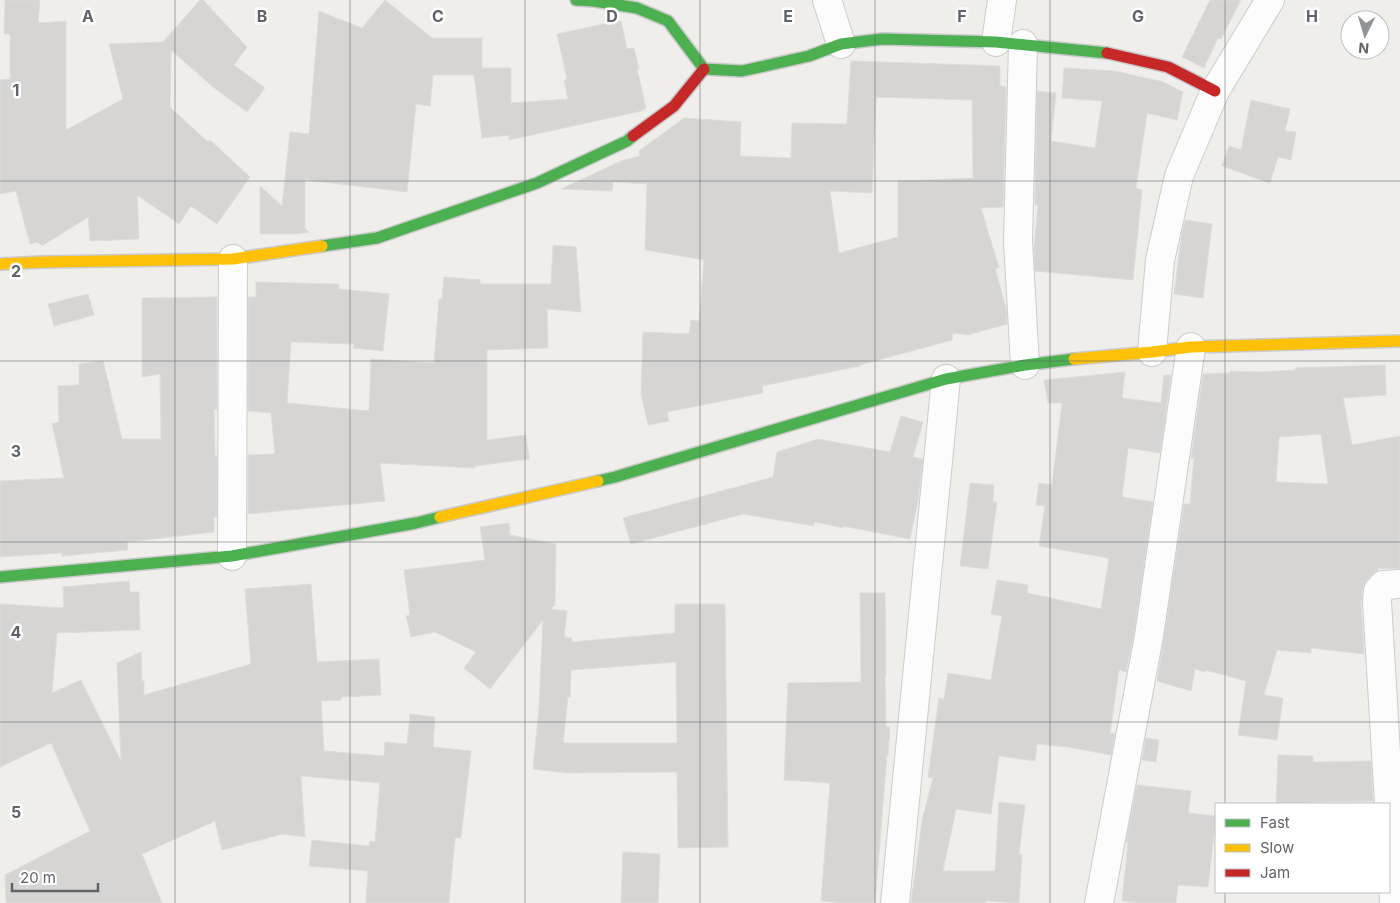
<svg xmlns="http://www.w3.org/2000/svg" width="1400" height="903" font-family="Inter,sans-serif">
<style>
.building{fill:#d6d5d3;stroke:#deddd9;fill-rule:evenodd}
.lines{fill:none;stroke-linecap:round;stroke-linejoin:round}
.street-casing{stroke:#cbcccc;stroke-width:30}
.fast-casing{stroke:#cacacb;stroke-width:14}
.slow-casing{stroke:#cacacb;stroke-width:14}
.jam-casing{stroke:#cacacb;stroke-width:14}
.street{stroke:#fdfcfc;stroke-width:28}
.fast{stroke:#4caf50;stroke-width:11}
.slow{stroke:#ffc107;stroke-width:11}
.jam{stroke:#c62828;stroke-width:11}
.grid{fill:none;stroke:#5f6368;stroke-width:1;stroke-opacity:0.55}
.grid-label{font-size:16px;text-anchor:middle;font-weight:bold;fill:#5f6368;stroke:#fff;stroke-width:5;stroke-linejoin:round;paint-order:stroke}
</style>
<rect width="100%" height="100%" fill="#efeeea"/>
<g class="building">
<polygon points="5,0 40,0 38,23 66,21 66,130 123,99 109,44 163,42 200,0 203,0 247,47 234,65 265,88 247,112 213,87 171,50 170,107 208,142 210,140 250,177 217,224 191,206 179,224 137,195 139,239 90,241 88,217 42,246 38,242 30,244 16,191 0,194 0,80 10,79 10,34 4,34"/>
<polygon points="385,0 432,38 482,38 482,68 511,68 511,103 568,99 564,80 567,79 557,34 617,21 621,21 627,49 634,48 639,69 637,69 646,108 641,111 509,140 509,135 482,138 474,75 433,75 430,106 416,104 407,192 305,180 305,228 309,232 296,234 260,234 260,186 282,206 290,132 309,134 319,11 362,28"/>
<polygon points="1210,0 1241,0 1221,39 1218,38 1204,68 1182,57"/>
<path d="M 851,61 L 1000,66 L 1000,86 L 1006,87 L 1003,207 L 981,208 L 999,268 L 995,268 L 1006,308 L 1007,324 L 967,335 L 953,333 L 952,340 L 860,365 L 860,366 L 762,386 L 763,393 L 667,412 L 669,421 L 648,425 L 641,393 L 643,332 L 689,334 L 691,320 L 699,321 L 704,260 L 645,250 L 647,184 L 613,182 L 612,191 L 561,189 L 621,161 L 640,156 L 639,151 L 684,118 L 741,122 L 740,156 L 791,158 L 792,123 L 847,124 ZM 876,97 L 972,100 L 973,178 L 898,181 L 898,237 L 839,253 L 830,191 L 872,193 Z"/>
<polygon points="1064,68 1115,71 1163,82 1183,92 1177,120 1147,113 1136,188 1142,190 1133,280 1035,271 1034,249 1038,205 1035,205 1037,91 1056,93 1051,141 1095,148 1102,101 1062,98"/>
<polygon points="1251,100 1290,109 1285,131 1296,132 1291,160 1278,157 1270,183 1222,166 1229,146 1241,150"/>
<polygon points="1185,220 1212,224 1203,298 1174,294 1181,239"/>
<polygon points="553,245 576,247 581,312 547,309 548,348 487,350 487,440 526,435 529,459 475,466 475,468 380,463 385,501 248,514 248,455 275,454 271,413 248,411 248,297 256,297 256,282 339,284 339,289 389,294 383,351 353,348 354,344 291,342 287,403 369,411 371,359 434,363 439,299 442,299 444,277 480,280 480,284 551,284"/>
<polygon points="88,294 94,315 54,326 48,304"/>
<polygon points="217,297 217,410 214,409 215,456 217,456 217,517 214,517 214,532 127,542 128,550 62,556 62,553 0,557 0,481 64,478 52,424 59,422 58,386 79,385 79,364 103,361 122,439 161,439 160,374 142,377 142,298"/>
<path d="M 1385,365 L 1386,395 L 1343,398 L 1352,445 L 1400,436 L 1400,569 L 1378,568 L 1378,570 L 1371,575 L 1366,581 L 1363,589 L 1361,602 L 1364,654 L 1311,648 L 1311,653 L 1277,650 L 1264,695 L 1283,698 L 1277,740 L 1238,735 L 1246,681 L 1205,670 L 1205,672 L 1195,669 L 1191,691 L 1157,681 L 1164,638 L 1184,504 L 1190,504 L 1194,458 L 1191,458 L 1203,374 L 1230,373 L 1230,371 L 1259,372 L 1296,370 L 1295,368 ZM 1321,434 L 1328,484 L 1276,482 L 1279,437 Z"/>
<polygon points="1125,372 1122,398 1161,403 1164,375 1171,375 1160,453 1128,448 1122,497 1153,502 1134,633 1126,672 1119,670 1110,733 1115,734 1111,755 1068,747 1037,744 1035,761 999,756 991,814 956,809 943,871 995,871 999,802 1025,805 1019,854 1022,855 1019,903 986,901 986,903 911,903 922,821 933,778 928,777 939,698 944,699 948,673 991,680 1002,616 991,614 997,580 1028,585 1027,593 1101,609 1109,558 1039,546 1045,506 1036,505 1039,483 1052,485 1062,403 1048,403 1044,380"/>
<polygon points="901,416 923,422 913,457 923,459 918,501 910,539 843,526 843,528 815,522 814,526 743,514 631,544 623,518 773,477 777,452 818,439 890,452"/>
<polygon points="970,483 994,485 993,502 997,502 988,569 960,566"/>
<path d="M 509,523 L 510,535 L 556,544 L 555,605 L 551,609 L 567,611 L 564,637 L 572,638 L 572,642 L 675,633 L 675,604 L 725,604 L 728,847 L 678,848 L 677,772 L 568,773 L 533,769 L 539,707 L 543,620 L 490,689 L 464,668 L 476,652 L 435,632 L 411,637 L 406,616 L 410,615 L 404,570 L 485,560 L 480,527 ZM 676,662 L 677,743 L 563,743 L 568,697 L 570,697 L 571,670 Z"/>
<polygon points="129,581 130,592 139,592 140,630 57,633 52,693 81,680 121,761 117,663 141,652 142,681 144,681 144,695 251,664 245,589 311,584 317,662 379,659 381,695 341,697 341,700 321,701 324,751 384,756 385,742 407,744 410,714 435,717 433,747 471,751 461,838 455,838 449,903 366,903 368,871 309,866 312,840 369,846 370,841 375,842 380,783 301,776 305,837 283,834 222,850 215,821 142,854 162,903 6,903 5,875 90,831 51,743 0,767 0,604 64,608 63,587"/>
<polygon points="860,593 885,593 886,675 885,675 886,727 890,727 888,755 887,755 875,903 843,903 821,901 830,783 784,780 788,683 861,682"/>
<polygon points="1146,738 1159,740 1156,762 1142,760"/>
<polygon points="1278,755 1313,756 1313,762 1371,761 1373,801 1311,802 1311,804 1276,804"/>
<polygon points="1137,785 1191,791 1188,813 1216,816 1208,887 1178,885 1176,903 1138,903 1122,901 1128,843 1126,842"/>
<polygon points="623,852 660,854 658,903 621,903"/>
</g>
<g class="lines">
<g class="street-casing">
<g id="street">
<polyline points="827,0 841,44"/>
<polyline points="996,42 1002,0"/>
<polyline points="1023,44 1018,241 1025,365"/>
<polyline points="1152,352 1160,260 1179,176 1215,91 1270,0"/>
<polyline points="232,556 233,259"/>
<polyline points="1389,804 1377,601 1378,591 1383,585 1400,584"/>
<polyline points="1389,806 1394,903"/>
<polyline points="895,903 946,379"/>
<polyline points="1099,903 1149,636 1191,347"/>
</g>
</g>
<g class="fast-casing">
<g id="fast">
<polyline points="576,0 594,1 637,8 668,21 704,69 742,71 809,56 841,44 882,39 996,42 1107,53"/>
<polyline points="322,246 377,238 537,183 627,141 633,136"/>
<polyline points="598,481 615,477 946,379 1025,365 1074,359"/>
<polyline points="0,577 232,556 416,523 440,517"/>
</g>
</g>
<g class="slow-casing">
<g id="slow">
<polyline points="0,264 43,262 233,259 322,246"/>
<polyline points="1074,359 1152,352 1191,347 1400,341"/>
<polyline points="440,517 598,481"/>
</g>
</g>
<g class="jam-casing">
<g id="jam">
<polyline points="1107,53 1168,67 1215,91"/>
<polyline points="633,136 674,106 704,69"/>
</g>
</g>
<use href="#street" class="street"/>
<use href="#fast" class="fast"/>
<use href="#slow" class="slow"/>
<use href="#jam" class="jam"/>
</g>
<path class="grid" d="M 175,0 L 175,903M 350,0 L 350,903M 525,0 L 525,903M 700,0 L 700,903M 875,0 L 875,903M 1050,0 L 1050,903M 1225,0 L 1225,804M 0,181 L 1400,181M 0,361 L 1400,361M 0,542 L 1400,542M 0,722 L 1400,722M 1225,892 L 1225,903"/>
<g class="grid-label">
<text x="88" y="22">A</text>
<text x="262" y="22">B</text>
<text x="438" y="22">C</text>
<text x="612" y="22">D</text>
<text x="788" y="22">E</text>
<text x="962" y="22">F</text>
<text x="1138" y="22">G</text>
<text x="1312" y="22">H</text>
<text x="16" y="96">1</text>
<text x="16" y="277">2</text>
<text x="16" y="457">3</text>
<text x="16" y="638">4</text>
<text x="16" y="818">5</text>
</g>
<rect x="1215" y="803" width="175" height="90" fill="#ffffff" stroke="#bfc1c3"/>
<rect x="1225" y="819" width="25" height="8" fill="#4caf50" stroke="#bfc1c3"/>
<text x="1260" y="828" font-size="15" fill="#5f6368">Fast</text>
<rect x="1225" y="844" width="25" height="8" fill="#ffc107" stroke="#bfc1c3"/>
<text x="1260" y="853" font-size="15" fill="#5f6368">Slow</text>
<rect x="1225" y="869" width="25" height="8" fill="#c62828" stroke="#bfc1c3"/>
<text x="1260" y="878" font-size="15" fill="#5f6368">Jam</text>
<g transform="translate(1365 35) rotate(185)"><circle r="24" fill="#ffffff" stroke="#bfc1c3"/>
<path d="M0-4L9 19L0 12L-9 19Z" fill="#919496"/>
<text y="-8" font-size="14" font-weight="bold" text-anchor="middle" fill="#5f6368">N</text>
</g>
<path d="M12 883v8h86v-8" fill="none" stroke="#5f6368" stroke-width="2.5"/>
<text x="20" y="883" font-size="15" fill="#5f6368" stroke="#ffffff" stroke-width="4" paint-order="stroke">20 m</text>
</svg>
